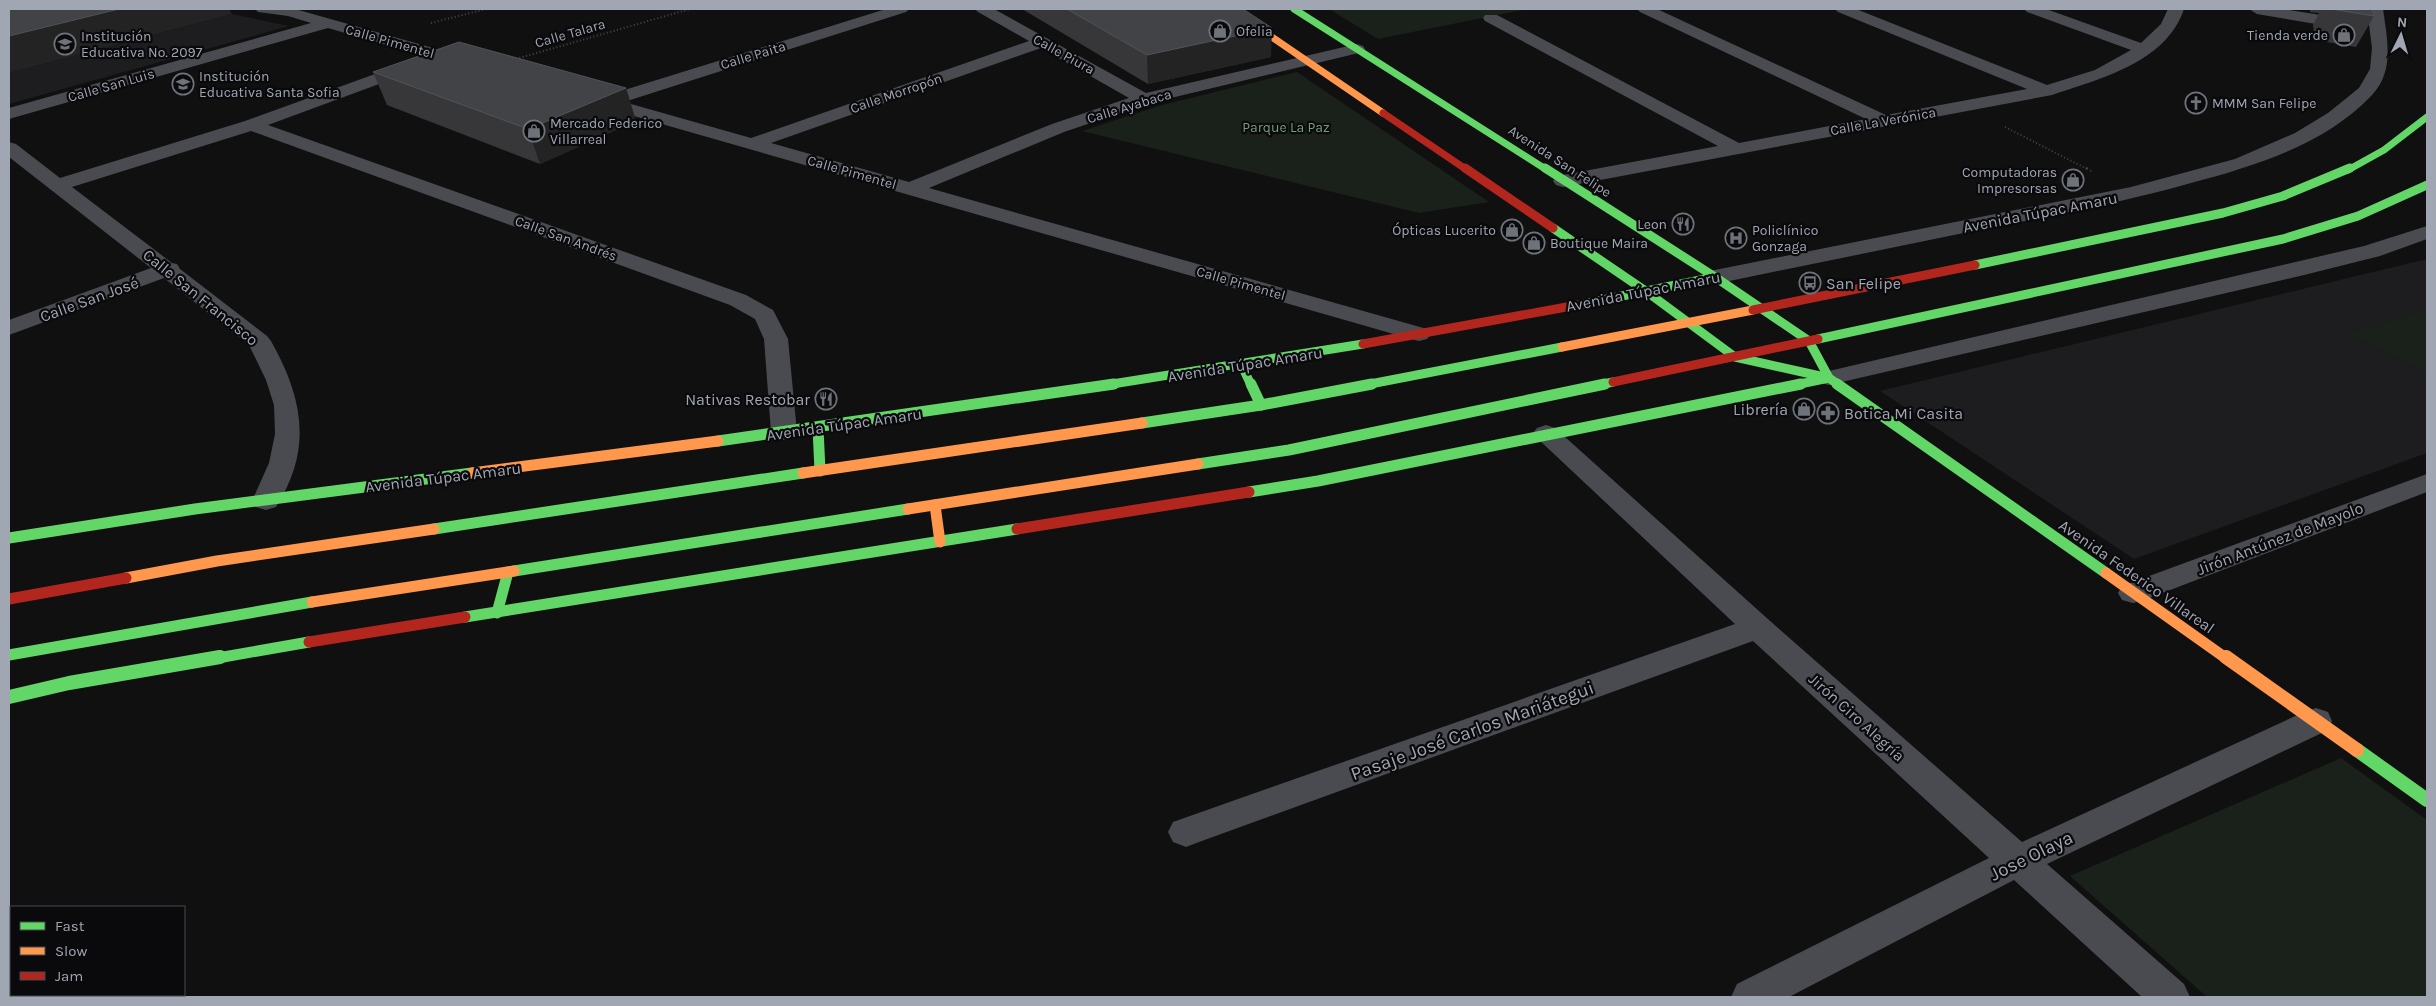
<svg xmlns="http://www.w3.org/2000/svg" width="2436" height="1006" font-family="Karla,sans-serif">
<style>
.built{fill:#1d1d1f}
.green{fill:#1a201a}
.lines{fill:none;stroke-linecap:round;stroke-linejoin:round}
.path-far1{stroke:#46474b;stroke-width:2;stroke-dasharray:1 2.5;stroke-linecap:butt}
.path{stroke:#46474b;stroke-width:2.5;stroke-dasharray:2 3;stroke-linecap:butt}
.street{fill:#4a4b50;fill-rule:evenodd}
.fast-far3{stroke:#63d668;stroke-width:7}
.fast-far2{stroke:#63d668;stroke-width:9}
.fast-far1{stroke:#63d668;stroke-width:11}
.fast{stroke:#63d668;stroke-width:14}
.slow-far3{stroke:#ff974d;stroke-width:7}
.slow-far2{stroke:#ff974d;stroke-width:9}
.slow-far1{stroke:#ff974d;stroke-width:11}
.slow{stroke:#ff974d;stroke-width:14}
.jam-far2{stroke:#b3261e;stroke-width:7}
.jam-far1{stroke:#b3261e;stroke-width:9}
.jam{stroke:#b3261e;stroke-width:11}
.wall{fill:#37373a}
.shaded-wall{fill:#232324}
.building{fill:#424347;stroke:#515358}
.labels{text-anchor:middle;stroke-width:4.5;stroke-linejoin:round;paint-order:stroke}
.far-poi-label{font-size:14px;fill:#a0a6b2;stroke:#0a0a0c;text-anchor:start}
.far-street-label{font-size:14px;fill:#a0a6b2;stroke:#0a0a0c}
.far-park-label{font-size:14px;fill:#759f77;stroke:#0a0a0c}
.street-label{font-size:16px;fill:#a0a6b2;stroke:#0a0a0c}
.poi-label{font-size:16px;fill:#a0a6b2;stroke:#0a0a0c;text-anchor:start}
.near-street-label{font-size:19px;fill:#a0a6b2;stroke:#0a0a0c}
</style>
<rect width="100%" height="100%" fill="#101010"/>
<g class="built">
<polygon points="232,14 289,26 9,104 9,73"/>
<polygon points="2427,259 2427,453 2134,559 1880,391"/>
</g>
<g class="green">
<polygon points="1329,9 1527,9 1378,39"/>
<polygon points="1297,72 1489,202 1419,213 1082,131 1162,105"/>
<polygon points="2427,310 2427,373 2350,334"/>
<polygon points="2341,758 2427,820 2427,997 2207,997 2070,876"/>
</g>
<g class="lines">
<g class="path-far1">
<polyline points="431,23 486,9"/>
<polyline points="516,59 690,9"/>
<polyline points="2005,127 2089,170"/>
</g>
<polyline class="path" points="2086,168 2091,171"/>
<g class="street">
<polygon points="255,9 295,9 472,59 474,63 472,67 466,68 328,28 9,119 9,108 311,23 288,16 258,12"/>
<path d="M 886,9 L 909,9 L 906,12 L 624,102 L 751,138 L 1029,41 L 978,12 L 975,9 L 994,9 L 1146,93 L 1357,44 L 1363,46 L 1365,49 L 1363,52 L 1150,103 L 1064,132 L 929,188 L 1427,329 L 1431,334 L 1427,339 L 1419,341 L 1411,339 L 599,106 L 590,103 L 587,99 L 590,95 L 596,94 L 605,96 ZM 1041,48 L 1129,98 L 1052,124 L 909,182 L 771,143 Z"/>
<path d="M 1637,9 L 1657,9 L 1886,115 L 2027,89 L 1838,12 L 1835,9 L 1856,9 L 2047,85 L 2095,70 L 2131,50 L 2027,12 L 2024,9 L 2046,9 L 2141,43 L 2161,24 L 2168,9 L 2184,9 C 2166,63 2099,79 2052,95 L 1563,187 L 1556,185 L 1553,181 L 1556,177 L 1563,175 L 1718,146 L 1485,21 L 1483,18 L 1485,15 L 1497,15 L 1739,143 L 1866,119 L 1640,12 Z"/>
<polygon points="2249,9 2283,9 2352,20 2360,25 2352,30 2257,14"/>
<path d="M 2367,9 L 2383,9 C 2387,38 2395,71 2372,95 C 2325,145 2254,166 2191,183 C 2124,202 2056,215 1988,228 C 1897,247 1806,265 1715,284 L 1707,282 L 1704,277 L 1707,272 L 1715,270 L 2131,187 L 2235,159 L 2295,133 L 2328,113 L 2359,88 L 2370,69 L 2372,48 Z"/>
<path d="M 411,61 L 417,62 L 419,66 L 417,70 L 268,125 L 746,295 L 773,310 L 788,339 L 797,432 L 793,437 L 784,440 L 775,437 L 771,432 L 764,339 L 755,319 L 730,305 L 251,131 L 72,187 L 172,263 L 177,264 L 180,269 L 267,336 L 271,341 C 303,398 313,449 276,507 L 266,510 L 256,507 L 252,501 L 269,463 L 275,434 L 274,405 L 266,380 L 249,345 L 164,278 L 9,335 L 9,320 L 151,268 L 9,157 L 9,142 L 16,144 L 60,178 L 245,121 Z"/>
<polygon points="2427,226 2427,239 2380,256 2304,275 1829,385 1820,383 1817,378 1820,373 1829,371 2364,246"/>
<polygon points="1546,425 1555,428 1769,620 2022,842 2304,712 2316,708 2328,712 2332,721 2328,730 2047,864 2184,984 2190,997 2142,997 2014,880 1789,997 1731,997 1737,984 1989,858 1753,641 1199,842 1186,847 1173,842 1168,832 1173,822 1735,624 1537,438 1533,433 1537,428"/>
<polygon points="2427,474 2427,492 2144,600 2133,603 2122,600 2118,593 2122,586"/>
</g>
<g class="fast-far3">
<polyline points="1294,9 1547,170"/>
<polyline points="2348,170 2384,150 2427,117"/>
</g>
<g class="fast-far2">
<polyline points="1545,168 1715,277 1809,341 1829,378"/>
<polyline points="1553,228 1647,292 1735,357 1829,378 1839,385"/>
<polyline points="1975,265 2223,213 2283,196 2350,168"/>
<polyline points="1583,304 1715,277"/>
<polyline points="1818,339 2283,239 2358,216 2427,185"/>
<polyline points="1242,366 1251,385"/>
<polyline points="1106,385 1363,344"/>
<polyline points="1365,385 1562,347"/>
<polyline points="1599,385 1613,382"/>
<polyline points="1795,385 1829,378"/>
</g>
<g class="fast-far1">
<polyline points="1251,384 1261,405"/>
<polyline points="1837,384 2106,573"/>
<polyline points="1142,423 1261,405 1372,384"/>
<polyline points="818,428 820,471"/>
<polyline points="718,441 1114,384"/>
<polyline points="1198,464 1289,450 1605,384"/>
<polyline points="1249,492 1318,481 1801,384"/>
<polyline points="434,529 803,473"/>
<polyline points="9,538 195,509 472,473"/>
<polyline points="514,571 908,509"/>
<polyline points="497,613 508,572"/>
<polyline points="465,617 1017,529"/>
<polyline points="9,655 312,602"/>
<polyline points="212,659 309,642"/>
</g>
<g class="fast">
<polyline points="9,697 69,683 220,657"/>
<polyline points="2357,750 2427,800"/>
</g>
<polyline class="slow-far3" points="1231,9 1383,113"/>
<polyline class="slow-far2" points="1562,347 1753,310"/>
<g class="slow-far1">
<polyline points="472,473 718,441"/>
<polyline points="803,473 1142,423"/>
<polyline points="935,505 940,542"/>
<polyline points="908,509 1198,464"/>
<polyline points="2106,573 2227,659"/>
<polyline points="126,578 217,561 434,529"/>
<polyline points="312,602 514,571"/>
</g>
<polyline class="slow" points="2226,657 2357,750"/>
<polyline class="jam-far2" points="1383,113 1467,170"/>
<g class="jam-far1">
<polyline points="1465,168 1553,228"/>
<polyline points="1753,310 1975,265"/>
<polyline points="1363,344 1583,304"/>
<polyline points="1613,382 1818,339"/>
</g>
<g class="jam">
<polyline points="1017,529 1249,492"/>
<polyline points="9,599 126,578"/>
<polyline points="309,642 465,617"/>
</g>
</g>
<g class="wall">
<polygon points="1022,9 1243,9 1271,57 1148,84"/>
<polygon points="2310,9 2372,9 2374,16 2356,47 2315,40 2313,25 2319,13 2310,12"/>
<polygon points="373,72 626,88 636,121 540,164 387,105"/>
</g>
<g class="shaded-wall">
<polygon points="119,9 229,9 232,14 9,73 9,36"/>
<polygon points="1272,28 1271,57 1148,84 1147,55"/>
<polygon points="626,88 636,121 540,164 528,129"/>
</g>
<g class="building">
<polygon points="9,9 119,9 9,36"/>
<polygon points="1067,9 1243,9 1272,28 1147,55"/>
<polygon points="2331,9 2372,9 2374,16"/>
<polygon points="459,42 626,88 528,129 373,72"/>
</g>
<defs>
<g id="shop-ring" transform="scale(1.125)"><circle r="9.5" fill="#0a0a0c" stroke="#6e7279" stroke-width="1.5"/><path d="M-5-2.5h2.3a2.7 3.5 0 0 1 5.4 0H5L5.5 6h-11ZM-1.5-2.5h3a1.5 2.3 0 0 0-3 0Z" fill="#6e7279"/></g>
<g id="school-ring" transform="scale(1.125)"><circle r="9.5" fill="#0a0a0c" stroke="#6e7279" stroke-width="1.5"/><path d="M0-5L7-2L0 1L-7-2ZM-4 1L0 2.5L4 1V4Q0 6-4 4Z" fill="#6e7279"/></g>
<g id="church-ring" transform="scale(1.125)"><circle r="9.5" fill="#0a0a0c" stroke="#6e7279" stroke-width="1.5"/><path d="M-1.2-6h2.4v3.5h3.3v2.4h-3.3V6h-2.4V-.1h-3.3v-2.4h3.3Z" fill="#6e7279"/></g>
<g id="restaurant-ring" transform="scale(1.125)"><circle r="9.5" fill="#0a0a0c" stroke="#6e7279" stroke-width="1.5"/><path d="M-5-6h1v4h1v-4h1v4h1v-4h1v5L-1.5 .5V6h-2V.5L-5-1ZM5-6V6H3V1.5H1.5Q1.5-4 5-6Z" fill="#6e7279"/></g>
<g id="hospital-ring" transform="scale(1.125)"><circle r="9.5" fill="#0a0a0c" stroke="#6e7279" stroke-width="1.5"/><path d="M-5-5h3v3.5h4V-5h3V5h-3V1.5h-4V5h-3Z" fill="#6e7279"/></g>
<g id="bus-ring" transform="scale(1.125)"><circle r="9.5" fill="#0a0a0c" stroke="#6e7279" stroke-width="1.5"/><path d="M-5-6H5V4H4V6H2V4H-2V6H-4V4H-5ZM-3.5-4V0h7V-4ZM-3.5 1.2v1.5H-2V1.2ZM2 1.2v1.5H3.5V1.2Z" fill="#6e7279"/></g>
<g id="pharmacy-ring" transform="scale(1.125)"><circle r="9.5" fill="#0a0a0c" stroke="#6e7279" stroke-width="1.5"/><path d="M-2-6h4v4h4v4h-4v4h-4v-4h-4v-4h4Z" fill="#6e7279"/></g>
</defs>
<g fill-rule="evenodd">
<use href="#shop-ring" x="1220" y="31"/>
<use href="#shop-ring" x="2344" y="35"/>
<use href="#school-ring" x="65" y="44"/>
<use href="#school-ring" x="183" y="84"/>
<use href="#church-ring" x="2196" y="103"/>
<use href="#shop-ring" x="534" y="131"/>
<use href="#shop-ring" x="2073" y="180"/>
<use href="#restaurant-ring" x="1683" y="224"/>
<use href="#shop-ring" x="1512" y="230"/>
<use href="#hospital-ring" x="1736" y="238"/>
<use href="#shop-ring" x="1534" y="243"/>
<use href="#bus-ring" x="1810" y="283"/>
<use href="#restaurant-ring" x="826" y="399"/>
<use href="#shop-ring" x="1804" y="409"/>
<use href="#pharmacy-ring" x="1828" y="413"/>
</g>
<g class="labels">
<g class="far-poi-label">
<text x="1236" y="36">Ofelia</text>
<text x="2328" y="40" text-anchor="end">Tienda verde</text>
<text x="81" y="41">Institución<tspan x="81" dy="16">Educativa No. 2097</tspan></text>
<text x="199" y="81">Institución<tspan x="199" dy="16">Educativa Santa Sofia</tspan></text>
<text x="2212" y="108">MMM San Felipe</text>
<text x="550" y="128">Mercado Federico<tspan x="550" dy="16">Villarreal</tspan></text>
<text x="2057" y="177" text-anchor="end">Computadoras<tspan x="2057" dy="16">Impresorsas</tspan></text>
<text x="1667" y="229" text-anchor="end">Leon</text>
<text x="1496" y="235" text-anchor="end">Ópticas Lucerito</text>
<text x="1752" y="235">Policlínico<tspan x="1752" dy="16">Gonzaga</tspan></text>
<text x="1550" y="248">Boutique Maira</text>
</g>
<g class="far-street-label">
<text transform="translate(570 33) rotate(-16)" y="5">Calle Talara</text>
<text transform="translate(390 41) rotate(16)" y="5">Calle Pimentel</text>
<text transform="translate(1064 54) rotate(29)" y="5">Calle Piura</text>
<text transform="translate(753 55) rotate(-17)" y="5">Calle Paita</text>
<text transform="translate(111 85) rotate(-16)" y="5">Calle San Luis</text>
<text transform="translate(896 93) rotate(-19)" y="5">Calle Morropón</text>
<text transform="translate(1129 106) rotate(-17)" y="5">Calle Ayabaca</text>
<text transform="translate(1883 121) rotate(-10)" y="5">Calle La Verónica</text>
<text transform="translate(1560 161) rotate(33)" y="5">Avenida San Felipe</text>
<text transform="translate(852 172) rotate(16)" y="5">Calle Pimentel</text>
<text transform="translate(566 238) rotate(20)" y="5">Calle San Andrés</text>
<text transform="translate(1241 283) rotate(16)" y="5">Calle Pimentel</text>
</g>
<g class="far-park-label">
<text x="1286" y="132">Parque La Paz</text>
</g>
<g class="street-label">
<text transform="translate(2040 212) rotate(-11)" y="6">Avenida Túpac Amaru</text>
<text transform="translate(1643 291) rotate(-11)" y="6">Avenida Túpac Amaru</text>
<text transform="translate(201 297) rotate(39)" y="6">Calle San Francisco</text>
<text transform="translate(89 299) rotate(-20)" y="6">Calle San José</text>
<text transform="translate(1245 364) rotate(-9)" y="6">Avenida Túpac Amaru</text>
<text transform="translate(844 424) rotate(-8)" y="6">Avenida Túpac Amaru</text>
<text transform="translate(443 477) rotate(-7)" y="6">Avenida Túpac Amaru</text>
<text transform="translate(2280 538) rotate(-21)" y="6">Jirón Antúnez de Mayolo</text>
<text transform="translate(2137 576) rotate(35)" y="6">Avenida Federico Villareal</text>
<text transform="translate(1857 717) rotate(42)" y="6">Jirón Ciro Alegría</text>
</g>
<g class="poi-label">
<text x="1826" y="289">San Felipe</text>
<text x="810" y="405" text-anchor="end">Nativas Restobar</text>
<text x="1788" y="415" text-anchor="end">Librería</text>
<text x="1844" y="419">Botica Mi Casita</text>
</g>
<g class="near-street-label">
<text transform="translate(1472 730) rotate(-20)" y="7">Pasaje José Carlos Mariátegui</text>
<text transform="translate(2031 855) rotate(-26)" y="7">Jose Olaya</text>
</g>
</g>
<rect width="2436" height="1006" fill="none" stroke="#a0a6b2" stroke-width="20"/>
<rect x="10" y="906" width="175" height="90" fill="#0a0a0c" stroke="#46484e"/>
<rect x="20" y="922" width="25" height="8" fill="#63d668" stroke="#46484e"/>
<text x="55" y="931" font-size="15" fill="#a0a6b2">Fast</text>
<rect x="20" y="947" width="25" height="8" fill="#ff974d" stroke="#46484e"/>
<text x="55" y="956" font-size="15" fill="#a0a6b2">Slow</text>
<rect x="20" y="972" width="25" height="8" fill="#b3261e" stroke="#46484e"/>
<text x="55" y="981" font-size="15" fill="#a0a6b2">Jam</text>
<g transform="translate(2401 35) rotate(5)" stroke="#0a0a0c" stroke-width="4" paint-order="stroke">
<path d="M0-4L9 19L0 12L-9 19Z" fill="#a0a6b2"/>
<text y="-8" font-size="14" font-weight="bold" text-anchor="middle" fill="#a0a6b2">N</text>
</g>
</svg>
